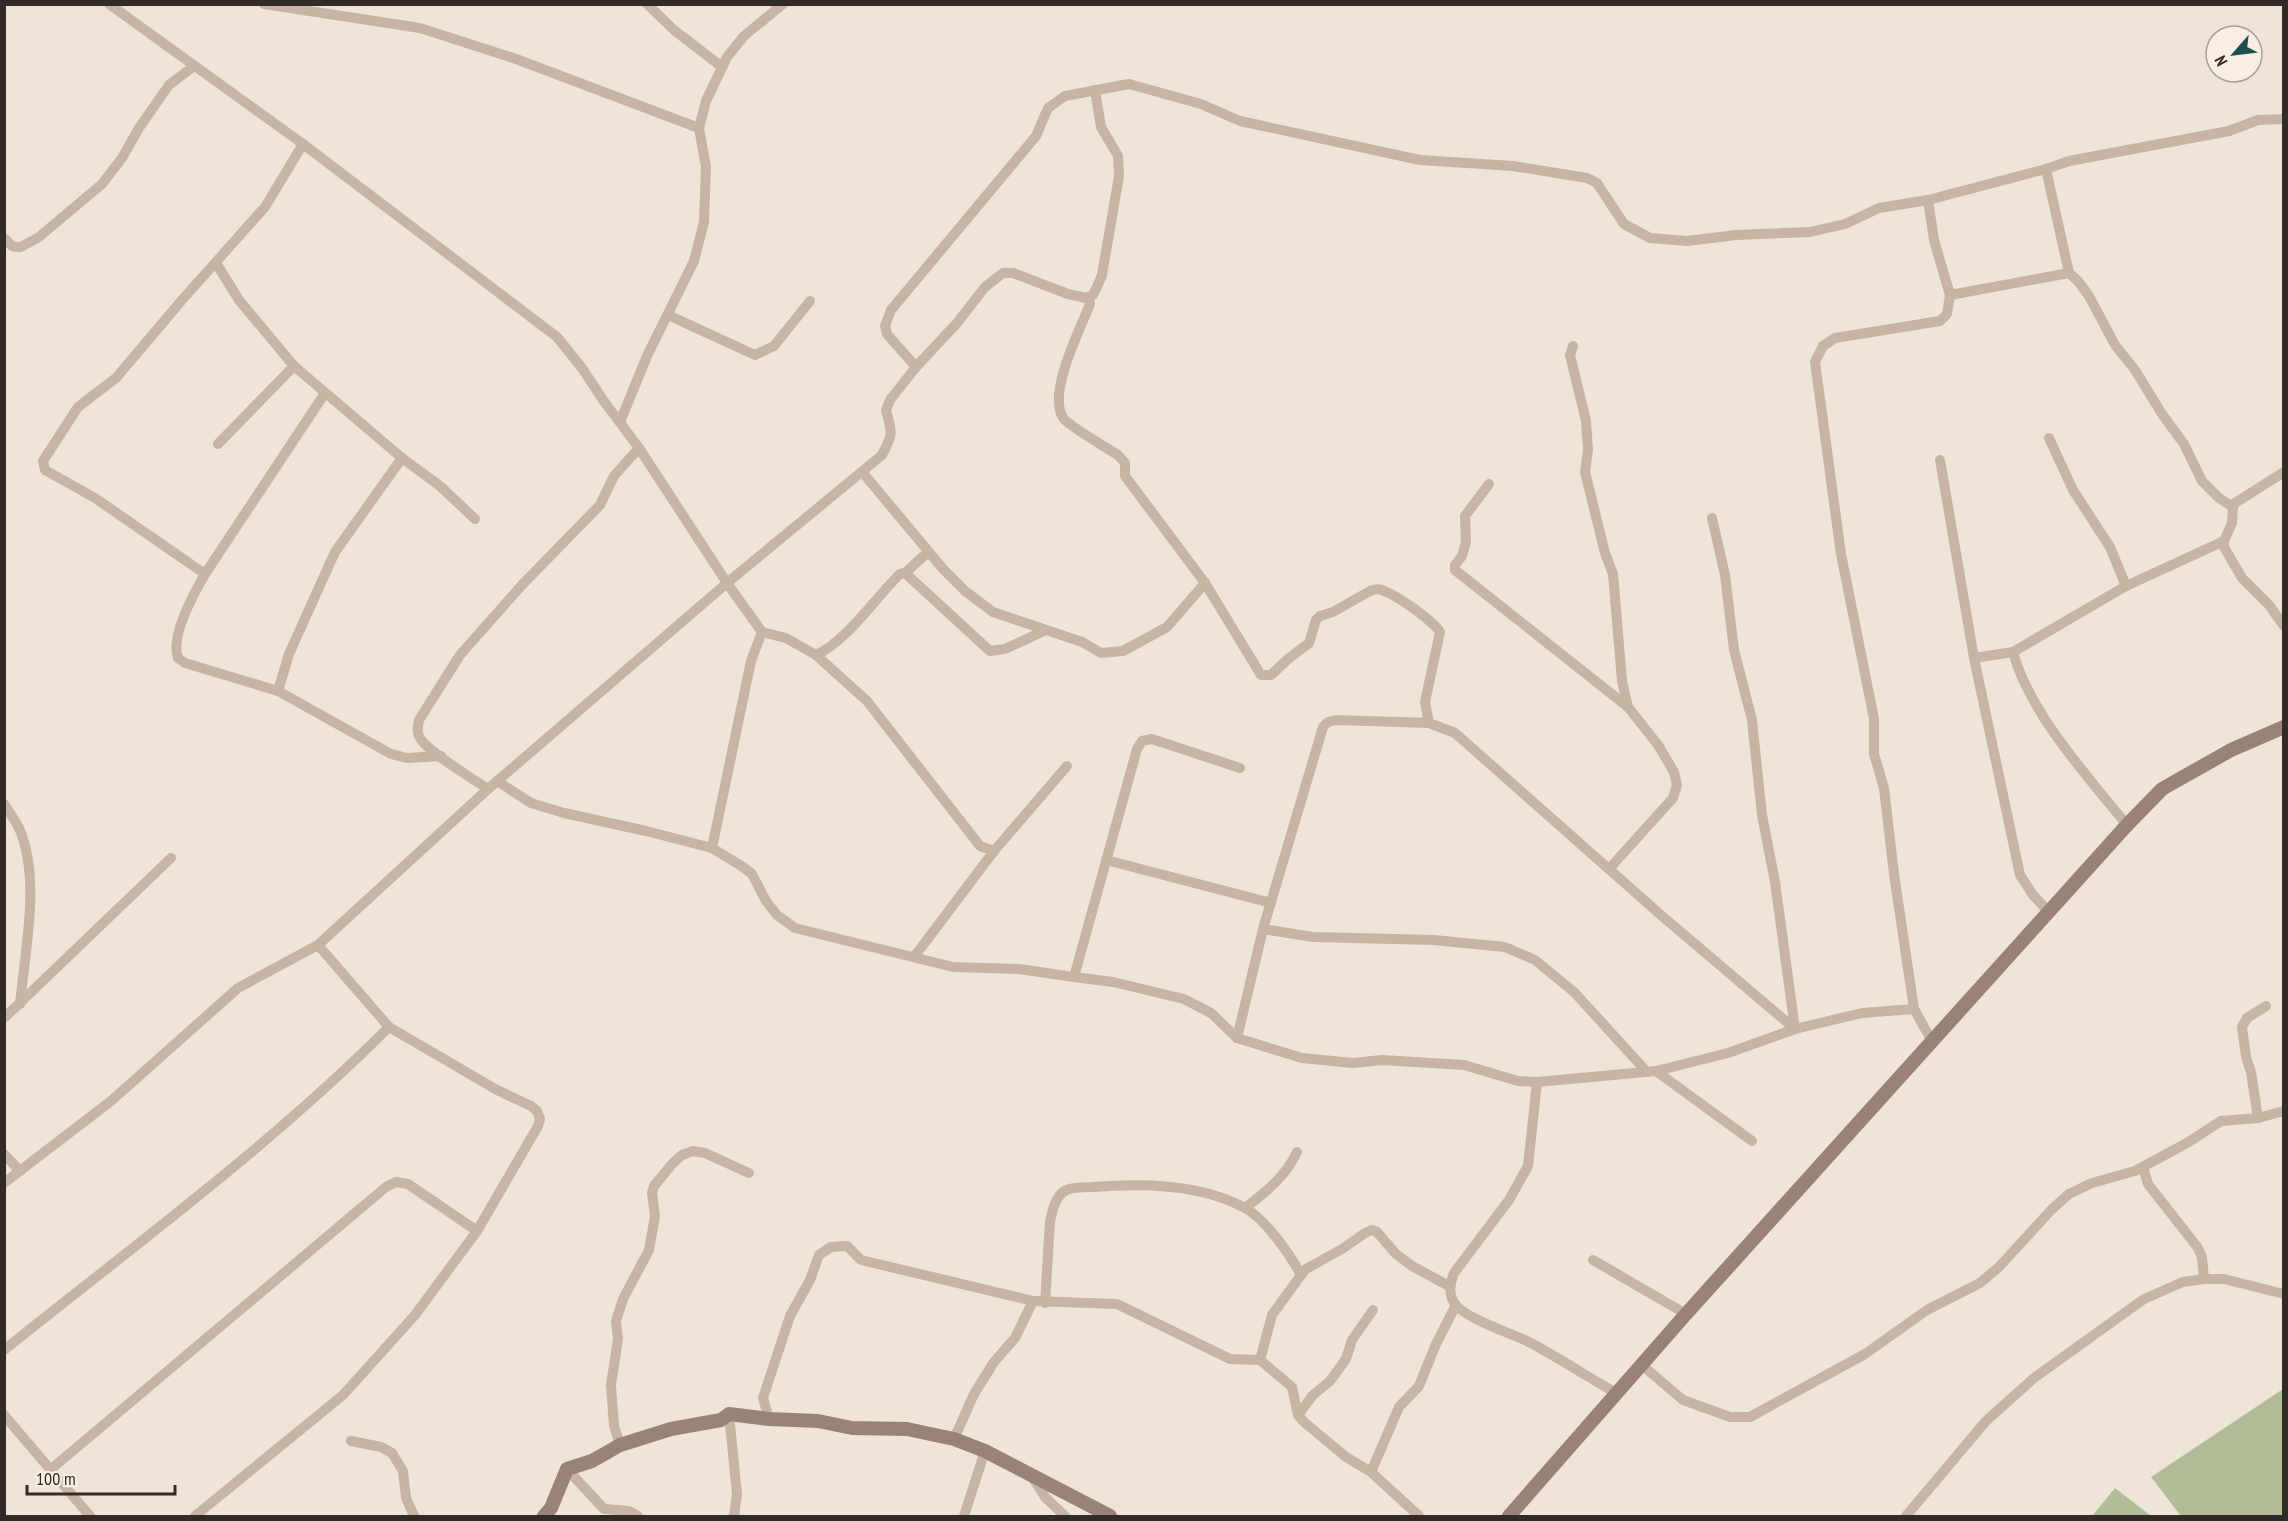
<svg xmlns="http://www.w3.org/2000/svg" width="2288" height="1521" font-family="'PT Sans Narrow',sans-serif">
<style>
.green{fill:#b1bd99}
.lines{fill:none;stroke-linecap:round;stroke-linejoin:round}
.street{stroke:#c6b4a5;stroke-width:10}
.secondary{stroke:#9a8376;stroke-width:14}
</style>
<rect width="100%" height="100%" fill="#efe4d8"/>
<g class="green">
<polygon points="2283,1389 2283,1516 2181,1516 2151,1477"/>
<polygon points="2115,1488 2151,1516 2092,1516"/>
</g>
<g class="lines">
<g class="street">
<polyline points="109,4 303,144 557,337 582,368 603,400 639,448 727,583 762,632 751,661 712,848"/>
<polyline points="264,4 420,28 516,59 699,128"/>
<polyline points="647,4 674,30 722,67"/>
<path d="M 303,144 L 265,207 L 182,300 L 116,378 L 78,407 L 43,461 L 45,470 L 95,498 L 205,574 C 194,593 170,637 178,658 L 185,663 L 278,691 L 391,754 L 407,758 L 441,756"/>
<polyline points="2046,169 2069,273"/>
<polyline points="1928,200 1934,240 1950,295 1947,314 1940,321 1835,338 1823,346 1815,362 1841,554 1874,719 1874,754 1884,788 1894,874 1914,1009 1933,1043"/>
<polyline points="4,238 12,246 16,247 21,247 39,237 102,184 122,158 139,128 169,85 194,66"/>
<polyline points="216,263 239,300 294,366 402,458 335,552 289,654 278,691"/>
<polyline points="1950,295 2069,273 2078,281 2089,296 2115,345 2135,370 2162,414 2184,444 2202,481 2219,498 2233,507"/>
<path d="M 1089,298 L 1090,304 C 1080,330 1046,395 1064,419 C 1071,427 1107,448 1118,455 L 1125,463 L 1125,476 L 1205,583 L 1261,675 L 1271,675 L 1288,659 L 1309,643 L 1316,620 L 1320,616 L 1333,612 L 1370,591 C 1375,589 1379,588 1384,591 C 1398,596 1432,620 1440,632 L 1425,702 L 1429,723"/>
<polyline points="668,315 755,355 774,346 810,301"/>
<polyline points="1573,346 1570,355 1586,421 1588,450 1585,472 1605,553 1613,574 1622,681 1628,707 1658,745 1674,772 1677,785 1673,798 1609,869"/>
<polyline points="916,367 957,323 985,287 1003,273 1013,273 1068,294 1086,298 1093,295 1097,287 1102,275 1119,176 1118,156 1101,127 1095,90"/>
<polyline points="620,422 647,356 694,261 704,222 706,167 699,128 706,101 727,57 744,36 783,4"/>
<polyline points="2049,438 2073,490 2110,547 2126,586"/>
<polyline points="218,444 294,366"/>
<polyline points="402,458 440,486 475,519"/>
<polyline points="1940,460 1974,658 2020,875 2033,895 2049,912"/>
<polyline points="2284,472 2235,503 2233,507 2232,523 2224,541 2224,547 2242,578 2269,605 2284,626"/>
<polyline points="863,473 944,570 965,591 993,612 1082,642 1101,653 1123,651 1167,627 1205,583"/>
<polyline points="1489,484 1465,516 1466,542 1462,556 1455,565 1455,570 1628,707"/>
<polyline points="1712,518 1725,575 1734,650 1752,720 1762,815 1775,882 1795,1029"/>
<polyline points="905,573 928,552"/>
<polyline points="205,574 325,393"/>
<polyline points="762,632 786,638 816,655 867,701 980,846 994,851 1067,766"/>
<path d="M 2013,652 C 2029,712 2087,776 2127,825"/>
<path d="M 816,655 C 847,641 875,598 900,574 L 905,573 L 990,651 L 1005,649 L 1046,630"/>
<polyline points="1974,658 2013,652 2126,586 2224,541"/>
<polyline points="497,781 531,803 564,813 646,831 712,848 743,867 752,874 766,901 777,915 795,928 953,967 1019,969 1074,977 1113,982 1184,999 1211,1013 1237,1038 1302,1058 1353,1063 1382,1060 1464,1065 1518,1081 1537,1082 1656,1071 1728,1053 1795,1029 1862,1013 1914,1009"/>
<path d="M 488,789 C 472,778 428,752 420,738 C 416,732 418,726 419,720 L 460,655 L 521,586 L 600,505 L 614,476 L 639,448"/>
<path d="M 4,804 C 9,812 15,820 19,828 C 41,878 25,950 20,1004"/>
<polyline points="1106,860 1271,903"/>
<polyline points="1263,929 1313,937 1434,940 1505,947 1535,960 1574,992 1647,1072"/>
<polyline points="914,957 994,851"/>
<polyline points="1074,977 1137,749 1142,741 1152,739 1240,768"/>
<polyline points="4,1018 171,858"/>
<polyline points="1237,1038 1263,929 1323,727 1328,722 1336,720 1429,723 1455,733 1662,916 1795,1029"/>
<polyline points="1656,1071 1752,1141"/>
<path d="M 1537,1082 L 1528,1166 L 1509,1200 L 1454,1273 C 1450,1284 1448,1294 1455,1304 C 1466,1319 1511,1333 1529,1342 C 1559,1358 1588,1377 1618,1394"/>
<polyline points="2258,1118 2251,1072 2246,1057 2242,1027 2247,1018 2266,1006"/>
<polyline points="4,1154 20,1171"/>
<polyline points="2143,1167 2148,1184 2198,1248 2202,1257 2204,1279"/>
<path d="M 4,1183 L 111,1101 L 238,988 L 318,945 L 488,789 L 727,583 L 882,455 C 894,432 892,434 886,410 L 890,400 L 916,367 L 887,334 L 885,326 L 891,310 L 1036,136 L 1048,108 L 1065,96 L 1129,84 L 1201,104 L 1240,121 L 1420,160 L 1513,166 L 1587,178 L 1597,183 L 1624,224 L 1650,238 L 1687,241 L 1736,235 L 1810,232 L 1845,224 L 1879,208 L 1928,200 L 2046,169 L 2069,161 L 2229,131 L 2258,120 L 2284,119"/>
<path d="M 1245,1208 C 1266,1192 1286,1176 1297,1152"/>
<polyline points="1593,1260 1686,1314"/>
<path d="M 1045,1303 L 1050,1222 C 1052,1212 1055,1196 1066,1190 C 1073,1187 1085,1187 1093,1187 C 1141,1183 1202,1184 1245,1208 C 1266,1220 1290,1254 1301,1275"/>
<path d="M 4,1350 C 135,1245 271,1145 389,1027 L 318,945"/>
<polyline points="1260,1360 1272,1315 1301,1275 1306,1269 1342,1249 1365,1233 1372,1230 1377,1232 1396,1254 1412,1266 1449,1286"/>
<polyline points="1643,1366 1683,1400 1730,1417 1750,1417 1865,1354 1927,1310 1980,1283 1999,1267 2052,1209 2069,1194 2092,1183 2135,1171 2187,1143 2221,1121 2258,1118 2284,1111"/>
<polyline points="729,1414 737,1494 734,1516"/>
<polyline points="4,1415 90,1516"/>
<polyline points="1298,1415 1313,1395 1330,1381 1346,1359 1352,1340 1373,1310"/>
<polyline points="769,1419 763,1398 790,1316 810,1280 819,1255 831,1247 847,1246 861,1260 1033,1301 1117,1304 1230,1359 1260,1360 1292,1387 1298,1415 1304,1422 1346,1457 1371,1472 1419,1516"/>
<polyline points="954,1439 974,1394 994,1362 1015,1338 1033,1301"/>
<polyline points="351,1441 381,1447 392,1453 403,1471 406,1498 414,1516"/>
<polyline points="620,1445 614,1426 611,1385 618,1339 616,1321 623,1299 649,1250 655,1216 652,1193 654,1186 673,1163 682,1155 693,1151 705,1153 749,1173"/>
<polyline points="567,1469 604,1509 629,1511 638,1516"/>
<polyline points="50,1470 386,1187 396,1182 408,1184 477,1231"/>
<polyline points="1371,1472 1399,1407 1419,1386 1436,1344 1456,1305"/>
<polyline points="1031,1475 1045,1497 1065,1516"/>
<polyline points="195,1516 343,1395 415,1315 477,1231 538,1126 540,1119 537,1111 531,1106 497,1090 389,1027"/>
<polyline points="964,1516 985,1451"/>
<polyline points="1906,1516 1986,1421 2034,1378 2144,1299 2183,1282 2204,1279 2224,1279 2284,1294"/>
</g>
<g class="secondary">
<polyline points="544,1516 551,1508 567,1469 592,1461 620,1445 671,1429 721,1420 729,1414 769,1419 818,1421 852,1428 907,1429 954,1439 985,1451 1110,1516"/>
<polyline points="1509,1516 1686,1314 2127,825 2162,789 2231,750 2284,727"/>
</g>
</g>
<rect width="2288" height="1521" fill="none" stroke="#322a26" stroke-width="12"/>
<g transform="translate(2234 54) rotate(242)"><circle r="28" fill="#f8eee3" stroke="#a9a097" stroke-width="1.5"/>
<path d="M0-4.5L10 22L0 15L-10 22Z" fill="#1e4e52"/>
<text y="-9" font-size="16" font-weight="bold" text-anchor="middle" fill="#322a26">N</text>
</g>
<path d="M27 1485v9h148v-9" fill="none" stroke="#322a26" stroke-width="3"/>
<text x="36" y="1485" font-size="18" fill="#322a26" stroke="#f8eee3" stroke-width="4.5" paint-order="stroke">100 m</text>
</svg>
